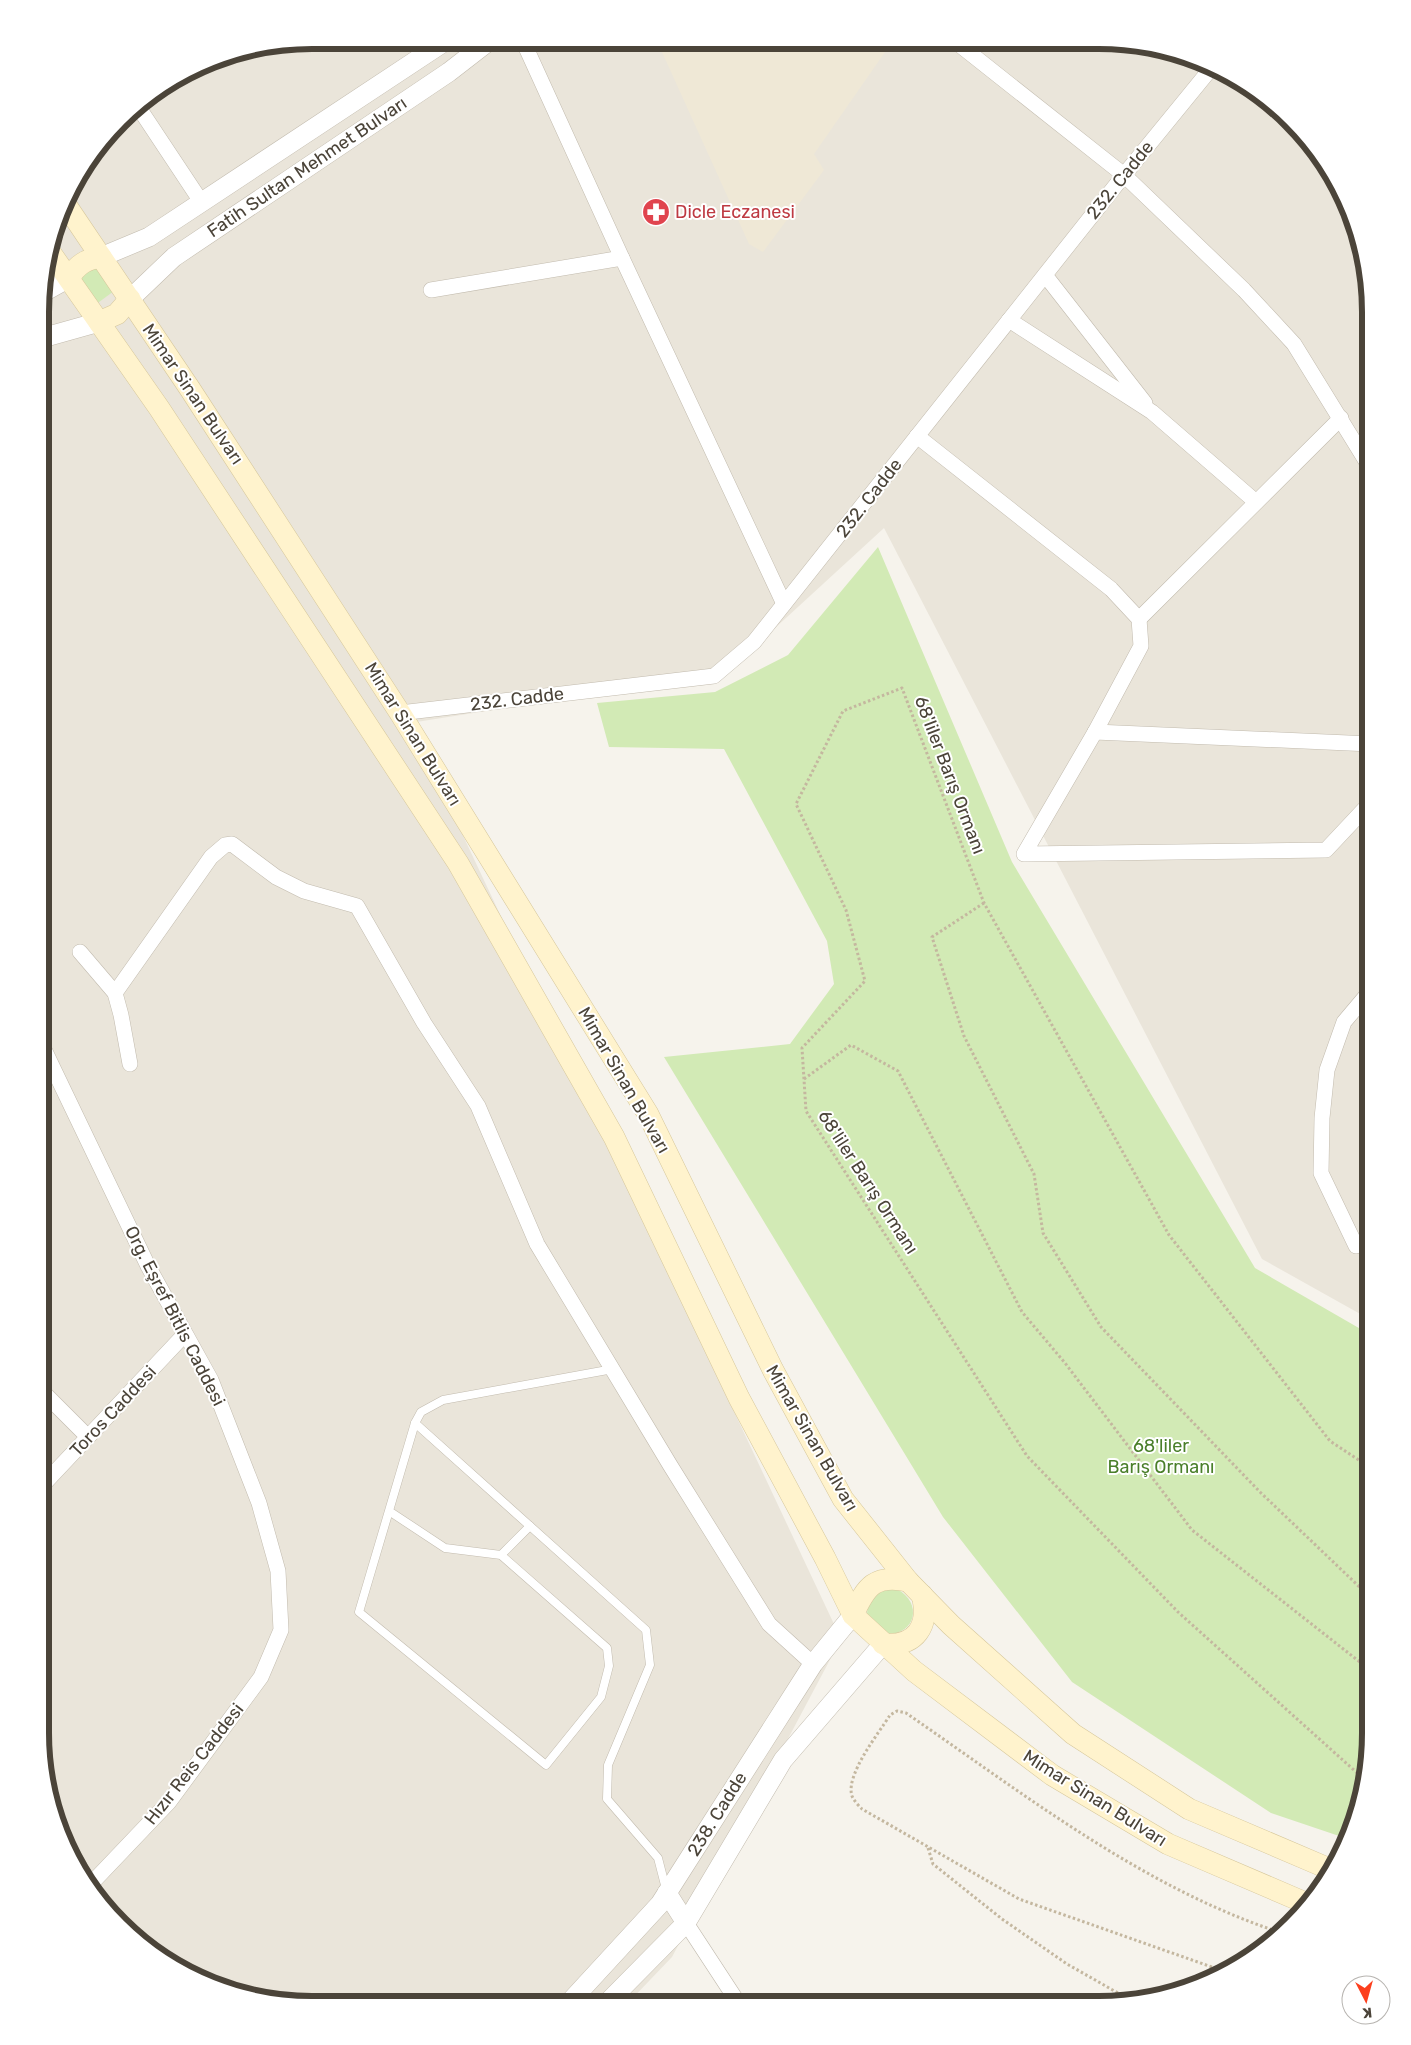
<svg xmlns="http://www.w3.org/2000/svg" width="1411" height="2045" font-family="Rubik,sans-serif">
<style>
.residential{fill:#eae5da}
.education{fill:#efe8d6}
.green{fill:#d2eab5}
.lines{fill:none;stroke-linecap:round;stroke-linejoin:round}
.service-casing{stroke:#c2bbae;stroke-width:9}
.minor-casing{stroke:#c2bbae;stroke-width:16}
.tertiary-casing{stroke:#c2bbae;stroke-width:20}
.secondary-casing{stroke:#d6c79b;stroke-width:22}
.path{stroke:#c4b79f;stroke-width:3;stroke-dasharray:2.5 2.5;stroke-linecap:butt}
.service{stroke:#fff;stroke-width:8}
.minor{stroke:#fff;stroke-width:15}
.tertiary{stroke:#fff;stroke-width:19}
.secondary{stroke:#fff3cd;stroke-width:21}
.labels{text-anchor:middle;stroke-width:4;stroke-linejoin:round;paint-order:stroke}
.street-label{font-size:18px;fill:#4b4439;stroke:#fff}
.health-label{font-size:18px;fill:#be3a42;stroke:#fff;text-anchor:start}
.park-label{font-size:18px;fill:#4a7f2a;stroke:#fff}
.rim{fill:none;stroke:#4b4439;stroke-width:6}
</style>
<rect width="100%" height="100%" fill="#f6f3ec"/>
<polygon class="residential" points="311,40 1135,42 1203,61 1265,96 1315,146 1343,192 1366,258 1371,311 1371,1320 1262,1259 884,528 726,673 410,723 841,1639 672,1957 627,2004 276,2003 208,1984 146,1949 107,1912 68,1853 45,1787 40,1734 42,276 76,176 133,107 224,55"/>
<polygon class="education" points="657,41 892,42 814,154 824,170 763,252 749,244"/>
<g class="green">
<polygon points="96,266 114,291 95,305 77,279"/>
<polygon points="878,547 1012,862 1255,1268 1371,1335 1370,1752 1356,1821 1348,1839 1271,1813 1072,1682 943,1517 664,1057 790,1044 834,984 827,941 724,749 609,747 597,703 715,692 788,655"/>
<path d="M 897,1589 C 923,1603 916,1635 886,1634 L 867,1614 C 868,1594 879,1590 897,1589 Z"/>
</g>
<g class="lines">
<g class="service-casing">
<g id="service">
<polyline points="415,1423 646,1630 650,1665 608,1765 607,1799 658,1858 666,1889"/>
<polyline points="389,1511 445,1548 501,1555 607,1648 609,1666 601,1697 546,1765 359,1612 415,1423 421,1412 443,1400 613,1369"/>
<polyline points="501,1555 530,1526"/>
</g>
</g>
<g class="minor-casing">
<g id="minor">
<polyline points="523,41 622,258 784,604"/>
<polyline points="956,42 1124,175 1244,290 1294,344 1371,469"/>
<polyline points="137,105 202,203"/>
<polyline points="1045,275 1145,403"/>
<polyline points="431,290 622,258"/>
<polyline points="1009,320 1152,412 1256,502"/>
<polyline points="917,436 1111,589 1139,619 1141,646 1095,732 1024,854 1326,850 1371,802"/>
<polyline points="1139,619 1341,418"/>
<polyline points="400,713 714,676 754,642 1124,175 1213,66"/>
<polyline points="1095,732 1371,744"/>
<polyline points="80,952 115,993 121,1015 130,1064"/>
<polyline points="115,993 211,857 225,845 232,844 276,877 304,891 357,906 424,1023 478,1106 537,1244 670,1465 769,1624 813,1664"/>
<polyline points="41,1043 148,1266 211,1380 259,1503 278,1571 281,1630 261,1677 169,1802 89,1886"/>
<polyline points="1356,1246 1321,1173 1322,1118 1327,1070 1344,1022 1371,990"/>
<polyline points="41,1390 88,1437"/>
<polyline points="40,1488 185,1334"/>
<polyline points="62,1836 90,1885"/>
<polyline points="686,1923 739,2004"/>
</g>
</g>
<g class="tertiary-casing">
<g id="tertiary">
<polyline points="101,257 149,237 447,40"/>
<polyline points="42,293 69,278"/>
<polyline points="130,299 174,257 449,72 489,41"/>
<polyline points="42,338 99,322"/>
<polyline points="667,1893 686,1923"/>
<polyline points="568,2004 660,1904 813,1664 853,1615"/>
<polyline points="606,2004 686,1923 783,1760 883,1644"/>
</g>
</g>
<g class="secondary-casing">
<g id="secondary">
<polyline points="66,205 190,389 400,713 648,1114 773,1370 843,1499 908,1581 951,1625 1073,1734 1189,1809 1332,1870"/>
<polyline points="50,252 159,408 458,863 614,1137 739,1398 825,1558 853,1615 914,1671 1052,1775 1168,1844 1308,1904"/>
<path d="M 69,278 C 77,265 86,259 101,257"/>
<polyline points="99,322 117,314 130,299"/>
<path d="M 853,1615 C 866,1586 875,1574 908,1581"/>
<path d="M 883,1644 C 916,1647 930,1626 922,1595"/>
</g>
</g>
<g class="path">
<polyline points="984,903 932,937 964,1036 1034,1174 1043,1233 1101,1327 1260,1492 1370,1597"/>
<polyline points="804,1079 851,1045 898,1071 1022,1312 1065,1363 1192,1530 1370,1670"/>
<polyline points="1365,1780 1178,1612 1027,1456 806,1111 802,1048 865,981 846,910 796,804 843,711 902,688 984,903 1169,1235 1330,1441 1371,1468"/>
<polyline points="928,1848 933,1864 1002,1919 1067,1964 1132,2001"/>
<polyline points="1278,1938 1281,1933"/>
<path d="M 1226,1972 L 1019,1899 L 862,1809 C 859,1806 854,1801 852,1796 C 845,1775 879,1733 890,1715 L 897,1711 L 906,1713 C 1024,1794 1145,1889 1282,1933"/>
</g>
<use href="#service" class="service"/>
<use href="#minor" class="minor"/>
<use href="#tertiary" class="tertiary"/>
<use href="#secondary" class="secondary"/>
</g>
<defs>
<g id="pharmacy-disc" transform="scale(1.4375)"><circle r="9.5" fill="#e0444e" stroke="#fff"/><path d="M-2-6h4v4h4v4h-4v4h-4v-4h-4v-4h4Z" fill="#fff"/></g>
</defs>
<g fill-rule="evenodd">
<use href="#pharmacy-disc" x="656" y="212"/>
</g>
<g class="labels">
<g class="street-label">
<text transform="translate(307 167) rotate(-34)" y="6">Fatih Sultan Mehmet Bulvarı</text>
<text transform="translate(1120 180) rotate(-51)" y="6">232. Cadde</text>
<text transform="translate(193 394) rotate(56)" y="6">Mimar Sinan Bulvarı</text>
<text transform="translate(869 498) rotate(-52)" y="6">232. Cadde</text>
<text transform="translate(517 699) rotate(-7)" y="6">232. Cadde</text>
<text transform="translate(413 734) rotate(58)" y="6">Mimar Sinan Bulvarı</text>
<text transform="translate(950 775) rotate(69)" y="6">68'liler Barış Ormanı</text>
<text transform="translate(624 1080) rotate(60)" y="6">Mimar Sinan Bulvarı</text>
<text transform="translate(868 1182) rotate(57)" y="6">68'liler Barış Ormanı</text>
<text transform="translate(175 1316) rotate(63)" y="6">Org. Eşref Bitlis Caddesi</text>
<text transform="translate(113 1411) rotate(-47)" y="6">Toros Caddesi</text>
<text transform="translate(812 1438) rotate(60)" y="6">Mimar Sinan Bulvarı</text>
<text transform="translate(194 1764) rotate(-52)" y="6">Hızır Reis Caddesi</text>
<text transform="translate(1095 1798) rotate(32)" y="6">Mimar Sinan Bulvarı</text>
<text transform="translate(717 1814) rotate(-58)" y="6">238. Cadde</text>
</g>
<g class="health-label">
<text x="675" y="218">Dicle Eczanesi</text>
</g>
<g class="park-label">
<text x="1161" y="1452">68'liler<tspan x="1161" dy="21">Barış Ormanı</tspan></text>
</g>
</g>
<path d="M0 0H1411V2045H0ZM312 49H1099A263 263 0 0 1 1362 312V1733A263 263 0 0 1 1099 1996H312A263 263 0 0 1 49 1733V312A263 263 0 0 1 312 49Z" fill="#fff" fill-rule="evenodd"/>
<path class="rim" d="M312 49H1099A263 263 0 0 1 1362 312V1733A263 263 0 0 1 1099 1996H312A263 263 0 0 1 49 1733V312A263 263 0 0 1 312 49Z"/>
<g transform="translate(1366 2000) rotate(174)"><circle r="24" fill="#ffffff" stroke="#b7b4b0"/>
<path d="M0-4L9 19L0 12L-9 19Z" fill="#fc3f1d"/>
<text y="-8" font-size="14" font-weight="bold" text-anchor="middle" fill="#4b4439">K</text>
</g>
</svg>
